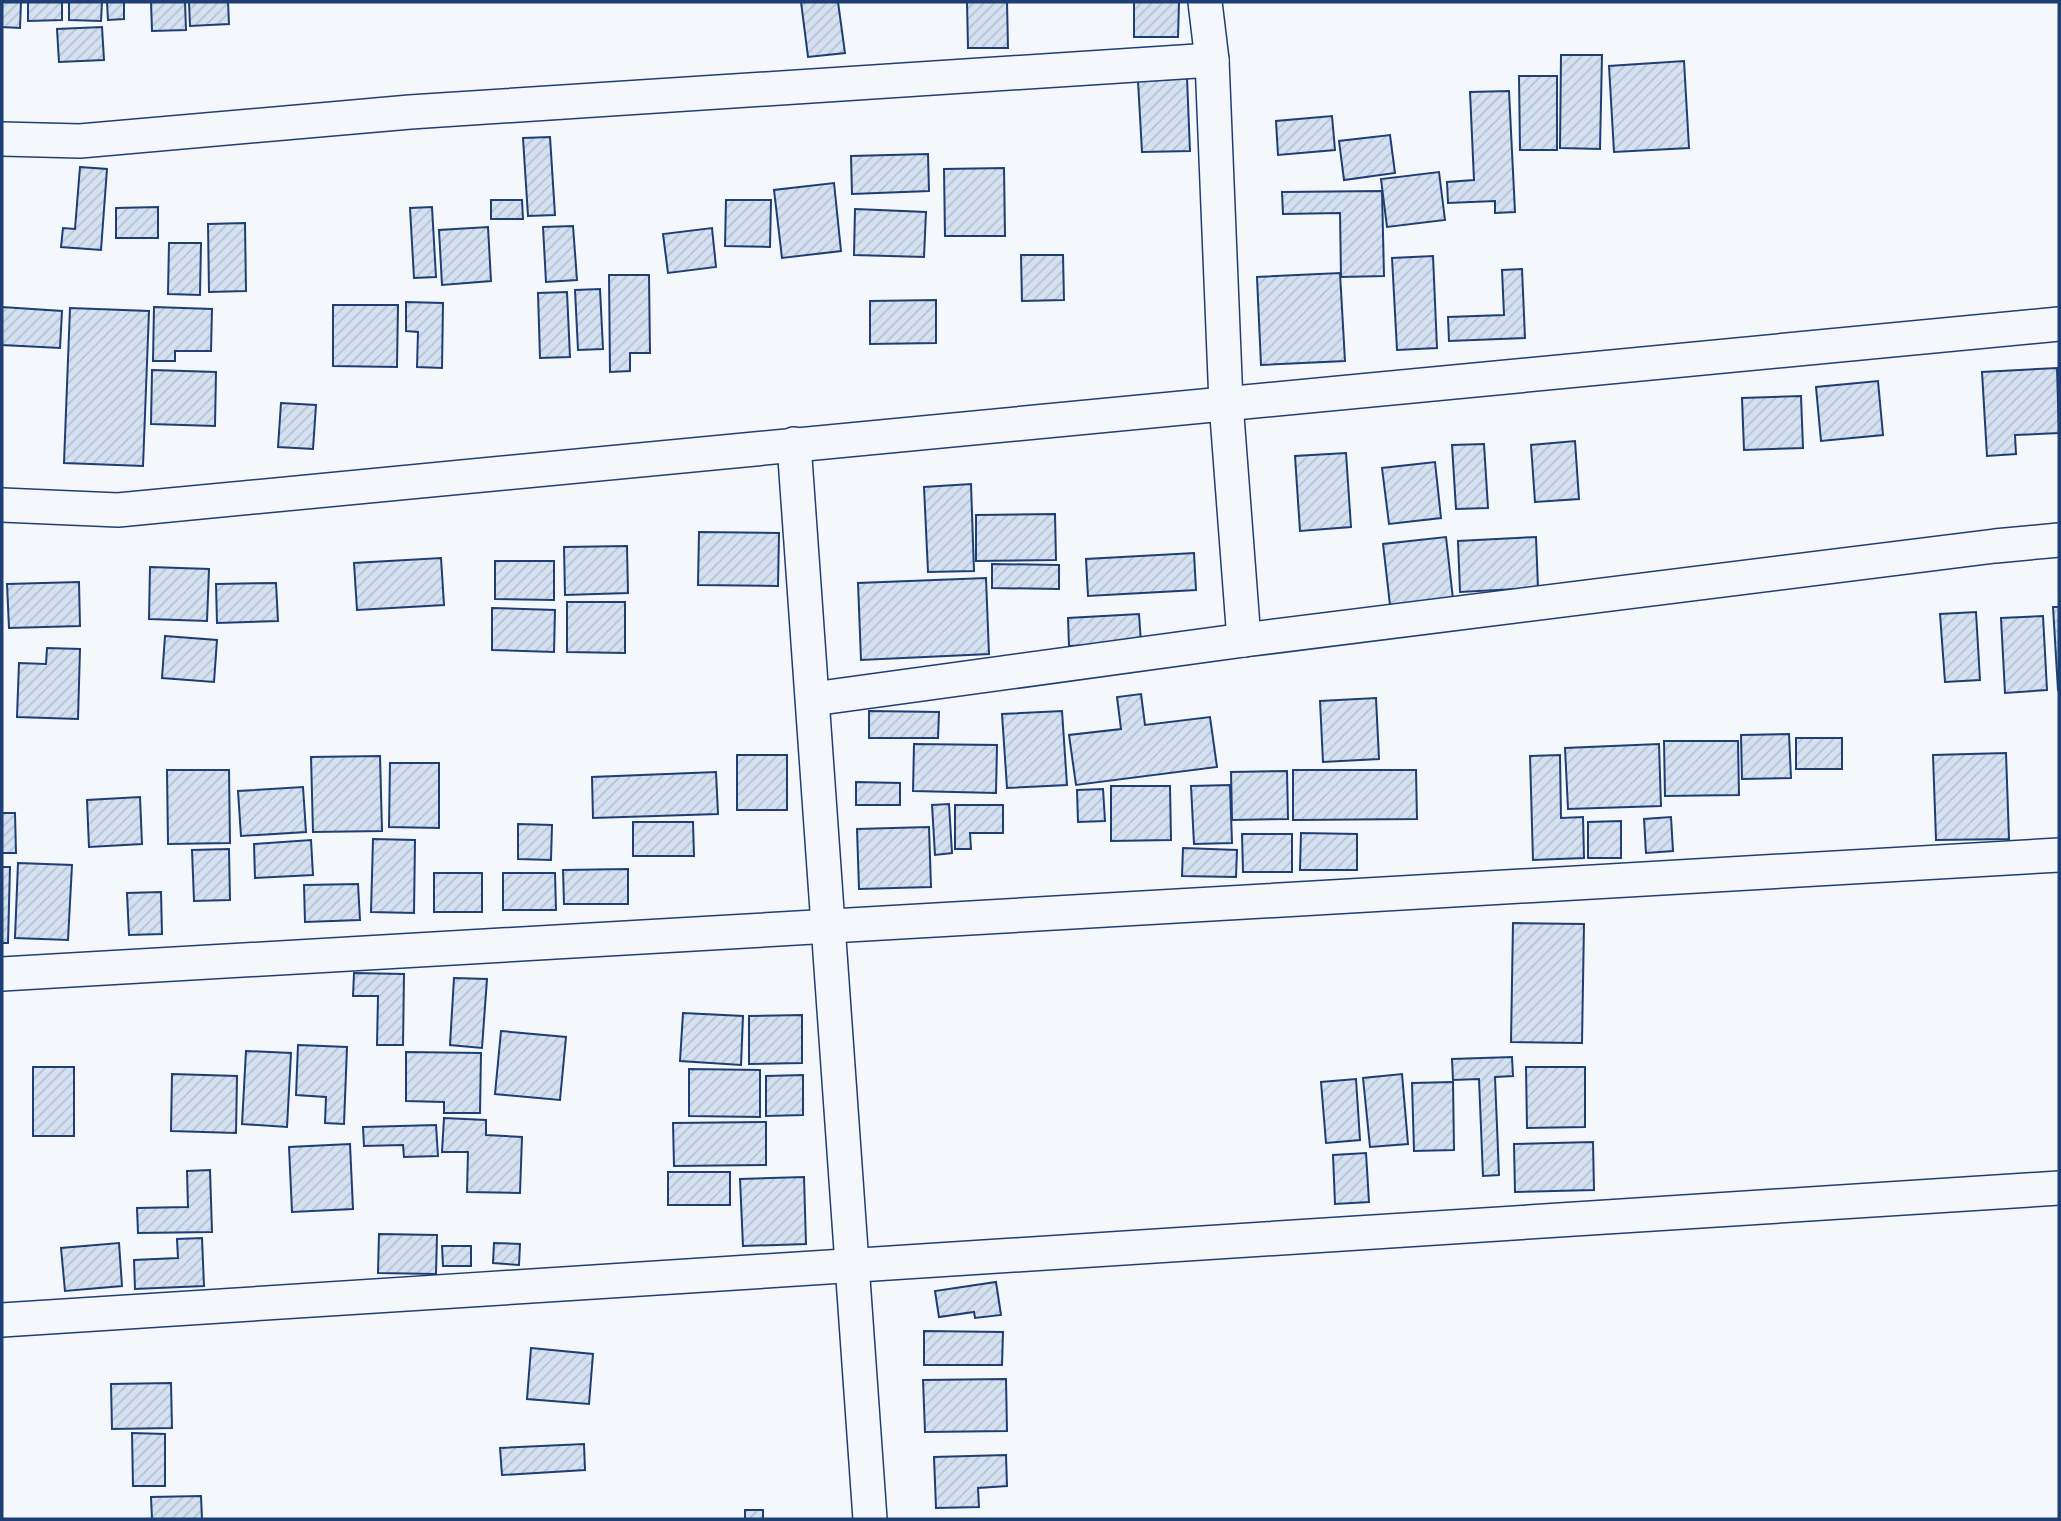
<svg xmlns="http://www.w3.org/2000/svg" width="2061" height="1521" font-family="'Crimson Pro',serif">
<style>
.building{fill:url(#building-hatch);stroke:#1d3f73;stroke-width:2}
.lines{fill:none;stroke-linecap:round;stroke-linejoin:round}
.minor-casing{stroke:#1d3f73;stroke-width:36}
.minor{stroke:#f4f7fb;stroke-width:33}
</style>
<defs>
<pattern id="building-hatch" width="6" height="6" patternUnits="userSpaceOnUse" patternTransform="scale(1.75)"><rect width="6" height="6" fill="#d5e0f0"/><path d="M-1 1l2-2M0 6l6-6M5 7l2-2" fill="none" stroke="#b6c1d1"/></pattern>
</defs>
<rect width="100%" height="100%" fill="#f4f7fb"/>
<g class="building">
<polygon points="2,2 21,2 20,28 2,27"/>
<polygon points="28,2 62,2 62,20 28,21"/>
<polygon points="69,2 102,2 101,21 69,20"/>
<polygon points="107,2 124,2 124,19 108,20"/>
<polygon points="151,2 185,2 186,30 152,31"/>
<polygon points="189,2 228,2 229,24 190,26"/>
<polygon points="801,2 838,2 845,53 808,57"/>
<polygon points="967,2 1007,2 1008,48 968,48"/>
<polygon points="1134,2 1179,2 1178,37 1134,37"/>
<polygon points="102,27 104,60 59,62 57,29"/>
<polygon points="1561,55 1602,55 1600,149 1560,148"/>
<polygon points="1684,61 1689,148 1614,152 1609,66"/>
<polygon points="1519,76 1557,76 1557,150 1520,150"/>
<polygon points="1187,78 1190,151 1142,152 1138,81"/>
<polygon points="1509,91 1515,212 1495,213 1495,201 1448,203 1447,182 1474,180 1470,92"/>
<polygon points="1332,116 1335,150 1278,155 1276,121"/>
<polygon points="1390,135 1395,173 1344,180 1339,141"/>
<polygon points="550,137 555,215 528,216 523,138"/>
<polygon points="928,154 929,191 852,194 851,156"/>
<polygon points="80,167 107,169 101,250 61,247 63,228 75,229"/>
<polygon points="1004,168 1005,236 945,236 944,169"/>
<polygon points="1439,172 1445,220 1387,227 1381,179"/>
<polygon points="834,183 841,251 782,258 774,190"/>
<polygon points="1382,191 1384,276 1341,277 1340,213 1283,214 1282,192"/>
<polygon points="491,200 522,200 523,219 491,219"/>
<polygon points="726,200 771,200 770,247 725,246"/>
<polygon points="158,207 158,238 116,238 116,208"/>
<polygon points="432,207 436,277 414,278 410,208"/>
<polygon points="855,209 926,212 924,257 854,255"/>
<polygon points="245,223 246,291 209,292 208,224"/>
<polygon points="573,226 577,280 546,282 543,227"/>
<polygon points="488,227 491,281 442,285 439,230"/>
<polygon points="712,228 716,267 668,273 663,234"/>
<polygon points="169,243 201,243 200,295 168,294"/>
<polygon points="1021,255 1063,255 1064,300 1022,301"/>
<polygon points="1433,256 1437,348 1397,350 1392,258"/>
<polygon points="1522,269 1525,338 1449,341 1448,317 1504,315 1502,270"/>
<polygon points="1340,273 1345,361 1261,365 1257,277"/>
<polygon points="609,275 649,275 650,353 630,353 630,371 610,372"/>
<polygon points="600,289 603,349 578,350 575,290"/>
<polygon points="567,292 570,357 540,358 538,293"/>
<polygon points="936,300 936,343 870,344 870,301"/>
<polygon points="406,302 443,303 442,368 417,367 418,332 406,331"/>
<polygon points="333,305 398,305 397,367 333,366"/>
<polygon points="2,307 62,311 60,348 2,345"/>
<polygon points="154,307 212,309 211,351 175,351 175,361 153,361"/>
<polygon points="70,308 149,311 143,466 64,463"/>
<polygon points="2057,368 2059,433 2015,435 2016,454 1987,456 1982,372"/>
<polygon points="152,370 216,372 215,426 151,424"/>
<polygon points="1878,381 1883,435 1821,441 1816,387"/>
<polygon points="1801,396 1803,448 1744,450 1742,398"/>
<polygon points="281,403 316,405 313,449 278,447"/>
<polygon points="1575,441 1579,499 1535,502 1531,445"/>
<polygon points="1484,444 1488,508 1456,509 1452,445"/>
<polygon points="1346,453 1351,527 1300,531 1295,456"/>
<polygon points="1435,462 1441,518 1389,524 1382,468"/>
<polygon points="971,484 974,571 928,572 924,487"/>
<polygon points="1055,514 1056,560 976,561 976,515"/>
<polygon points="699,532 779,533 778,586 698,585"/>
<polygon points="1446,537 1453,599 1390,605 1383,544"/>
<polygon points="1536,537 1538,588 1460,592 1458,541"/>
<polygon points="627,546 628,593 565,595 564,547"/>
<polygon points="1194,553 1196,590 1088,596 1086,559"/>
<polygon points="441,558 444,605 357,610 354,563"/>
<polygon points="495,561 554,561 554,600 495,599"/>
<polygon points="992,564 1059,565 1059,589 992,588"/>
<polygon points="150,567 209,569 207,621 149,619"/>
<polygon points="986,578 989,654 861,660 858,583"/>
<polygon points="79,582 80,626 9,628 7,584"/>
<polygon points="276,583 278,621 217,623 216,584"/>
<polygon points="567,602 625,602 625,653 567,652"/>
<polygon points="2053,607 2059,607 2059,690 2058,690"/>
<polygon points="492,608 555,610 554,652 492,650"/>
<polygon points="1976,612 1980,680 1945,682 1940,614"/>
<polygon points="1139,614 1141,643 1069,646 1068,618"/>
<polygon points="2043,616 2047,690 2005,693 2001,618"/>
<polygon points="165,636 217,640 214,682 162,678"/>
<polygon points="47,648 80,649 78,719 17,717 19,663 46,664"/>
<polygon points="1141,694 1145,725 1210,717 1217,767 1076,785 1069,735 1121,729 1117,697"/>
<polygon points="1376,698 1379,759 1323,762 1320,701"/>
<polygon points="869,711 939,712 938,738 869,738"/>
<polygon points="1062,711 1067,785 1007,788 1002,714"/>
<polygon points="1789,734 1791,778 1742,779 1741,735"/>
<rect x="1796" y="738" width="46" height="31"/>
<polygon points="1664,741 1738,741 1739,795 1665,796"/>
<polygon points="914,744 997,745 996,793 913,791"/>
<polygon points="1659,744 1661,806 1568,809 1565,748"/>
<polygon points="2006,753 2009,839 1936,840 1933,755"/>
<rect x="737" y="755" width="50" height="55"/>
<polygon points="1560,755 1561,818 1583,817 1584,858 1533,860 1530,756"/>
<polygon points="380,756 382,831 313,832 311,757"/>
<polygon points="390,763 439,763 439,828 389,827"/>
<polygon points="167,770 229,770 230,843 168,844"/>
<polygon points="1293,770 1416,770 1417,819 1293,820"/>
<polygon points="1287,771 1288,819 1232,820 1231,772"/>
<polygon points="716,772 718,814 593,818 592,777"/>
<polygon points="856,782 900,783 900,805 856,805"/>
<polygon points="1230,785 1232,843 1194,844 1191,786"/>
<polygon points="1111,786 1170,786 1171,840 1111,841"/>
<polygon points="303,787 306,832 241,836 238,791"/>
<polygon points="1103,789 1105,821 1078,822 1077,790"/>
<polygon points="140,797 142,844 89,847 87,800"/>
<polygon points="949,804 952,853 935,855 932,805"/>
<polygon points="955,805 1003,805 1003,833 970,833 971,849 955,849"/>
<polygon points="2,813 15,813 16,853 2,853"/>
<polygon points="1671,817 1673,851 1646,853 1644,819"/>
<polygon points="1621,821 1621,858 1588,858 1588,822"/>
<polygon points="633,822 693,822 694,856 633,856"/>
<polygon points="518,824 552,825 551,860 518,859"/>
<polygon points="929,827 931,887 859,889 857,829"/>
<polygon points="1301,833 1357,834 1357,870 1300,870"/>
<polygon points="1242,834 1292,834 1292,872 1243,872"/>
<polygon points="373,839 415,840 414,913 371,912"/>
<polygon points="311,840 313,875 255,878 254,844"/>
<polygon points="1183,848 1237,850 1236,877 1182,876"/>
<polygon points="229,849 230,900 194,901 192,850"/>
<polygon points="18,863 72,865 68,940 15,938"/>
<polygon points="2,867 10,867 8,943 2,943"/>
<polygon points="628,869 628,904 564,904 563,870"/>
<rect x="434" y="873" width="48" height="39"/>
<polygon points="503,873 555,873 556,910 503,910"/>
<polygon points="358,884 360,920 305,922 304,885"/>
<polygon points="161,892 162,934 129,935 127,893"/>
<polygon points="1513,923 1584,924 1582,1043 1511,1042"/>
<polygon points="354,973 404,974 403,1045 377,1045 378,996 353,996"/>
<polygon points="454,978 487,979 482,1048 450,1045"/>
<polygon points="683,1013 743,1016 741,1065 680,1061"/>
<polygon points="802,1015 802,1063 749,1064 749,1016"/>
<polygon points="501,1031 566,1037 560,1100 495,1094"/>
<polygon points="298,1045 347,1047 344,1124 325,1123 326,1097 296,1095"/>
<polygon points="246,1051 291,1053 287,1127 242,1124"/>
<polygon points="406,1052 481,1053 480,1113 444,1113 444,1102 406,1101"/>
<polygon points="1512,1057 1513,1076 1495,1077 1499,1175 1483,1176 1479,1079 1453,1080 1452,1059"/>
<rect x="33" y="1067" width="41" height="69"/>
<polygon points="1526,1067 1585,1067 1585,1127 1527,1128"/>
<polygon points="689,1069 760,1070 760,1117 689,1116"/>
<polygon points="172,1074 237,1076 236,1133 171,1131"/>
<polygon points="1402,1074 1408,1144 1370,1147 1363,1078"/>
<polygon points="803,1075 803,1115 766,1116 766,1076"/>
<polygon points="1356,1079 1360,1140 1326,1143 1321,1082"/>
<polygon points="1453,1082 1454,1150 1414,1151 1412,1083"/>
<polygon points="444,1118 486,1120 486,1135 522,1137 520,1193 467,1192 468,1152 442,1152"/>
<polygon points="766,1122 766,1165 674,1166 673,1123"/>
<polygon points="436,1125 438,1156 404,1157 403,1145 364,1146 363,1127"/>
<polygon points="1593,1142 1594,1190 1515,1192 1514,1144"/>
<polygon points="350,1144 353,1209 292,1212 289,1147"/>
<polygon points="1366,1153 1369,1202 1335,1204 1333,1155"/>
<polygon points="210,1170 212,1232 138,1233 137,1208 188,1207 187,1171"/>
<rect x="668" y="1172" width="62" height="33"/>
<polygon points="804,1177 806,1244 743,1246 740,1179"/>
<polygon points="379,1234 437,1235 436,1274 378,1273"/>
<polygon points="202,1238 204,1286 135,1289 134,1260 178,1258 177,1239"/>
<polygon points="119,1243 122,1286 65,1291 61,1248"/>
<polygon points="494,1243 520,1244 519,1265 493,1263"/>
<polygon points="442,1246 471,1246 471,1266 443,1266"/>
<polygon points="996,1282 1001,1315 975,1318 974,1312 939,1317 935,1291"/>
<polygon points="924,1331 1003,1332 1002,1365 924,1365"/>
<polygon points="531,1348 593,1354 589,1404 527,1399"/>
<polygon points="1006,1379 1007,1431 925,1432 923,1380"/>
<polygon points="171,1383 172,1428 112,1429 111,1384"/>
<polygon points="132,1433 165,1434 165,1486 133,1486"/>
<polygon points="584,1444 585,1470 502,1475 500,1448"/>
<polygon points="1006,1455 1007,1486 978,1488 979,1507 936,1508 934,1457"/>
<polygon points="201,1496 202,1519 152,1519 151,1497"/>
<rect x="745" y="1510" width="18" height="9"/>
</g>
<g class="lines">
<g class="minor-casing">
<g id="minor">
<polyline points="1205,2 1212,60 1226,403 1244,640"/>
<polyline points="2,139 80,141 410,112 1212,60"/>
<polyline points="794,444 870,1519"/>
<polyline points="2,505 118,510 2059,324"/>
<polyline points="813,699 1244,640 1995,546 2059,540"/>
<polyline points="2,974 2059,855"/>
<polyline points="2,1320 2059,1188"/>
</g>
</g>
<use href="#minor" class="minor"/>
</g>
<rect width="2061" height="1521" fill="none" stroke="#1d3f73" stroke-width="7"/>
</svg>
